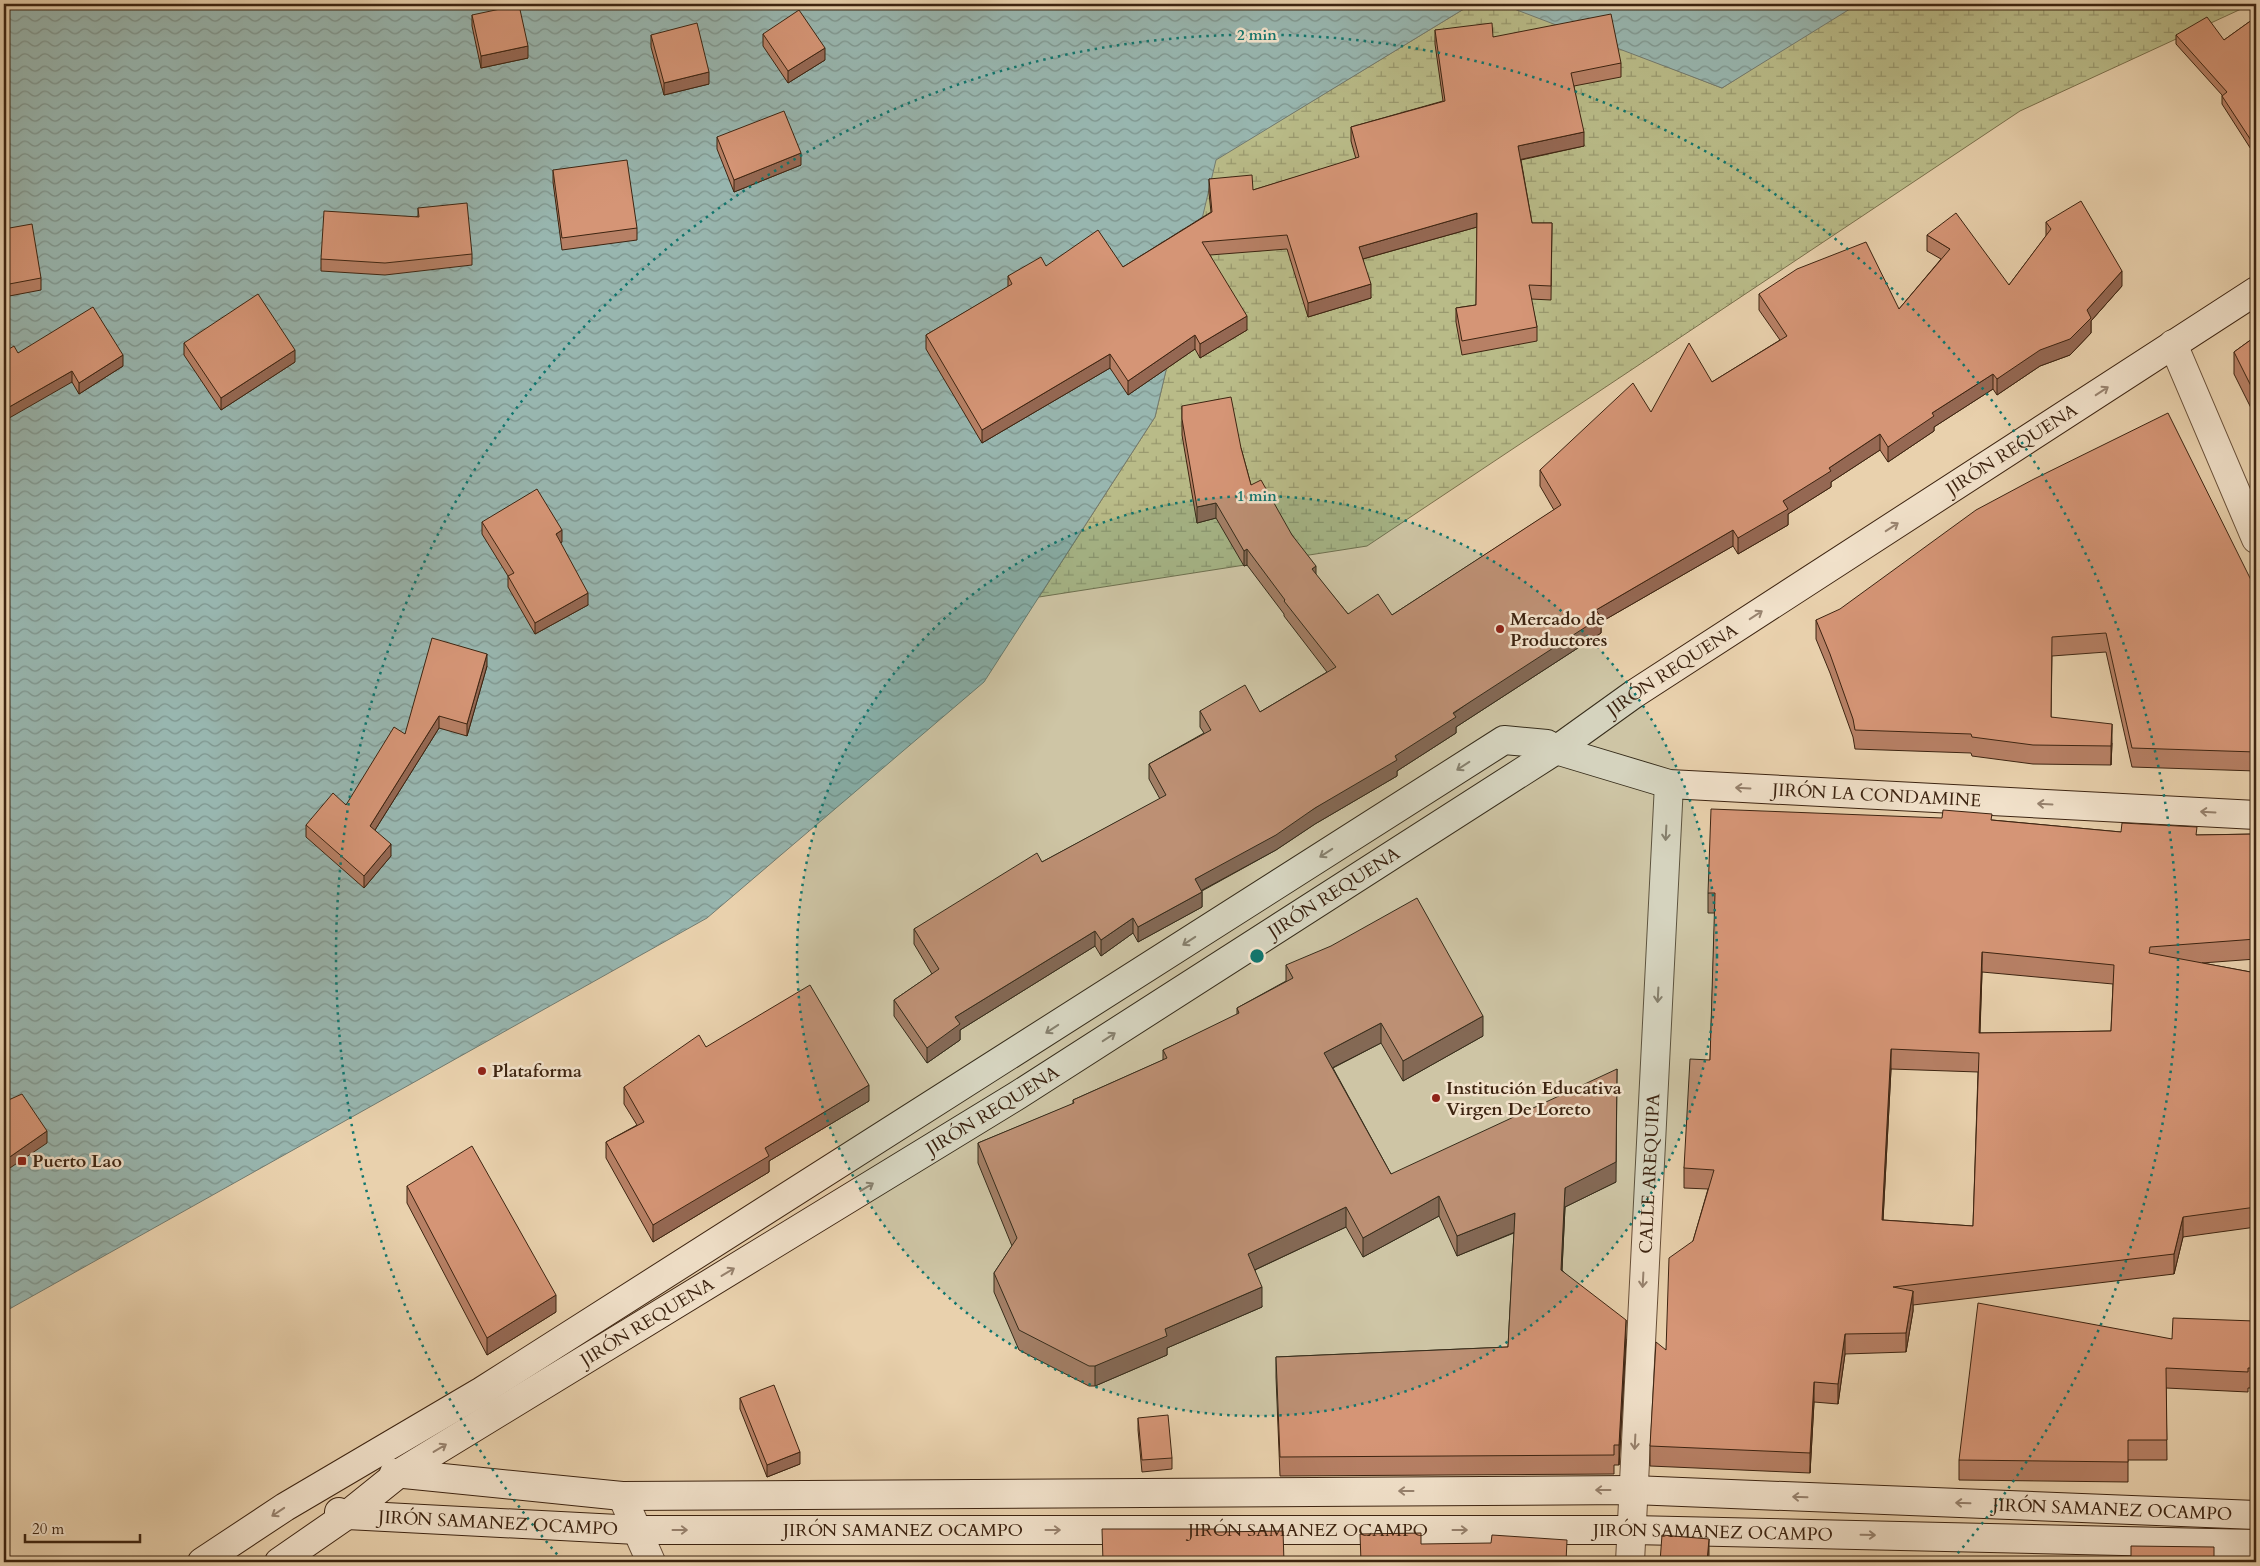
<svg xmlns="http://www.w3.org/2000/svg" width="2260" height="1566" font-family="Cardo,serif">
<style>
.wetland{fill:url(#wetland-marsh);stroke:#7b704c}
.water{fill:url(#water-waves);stroke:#747c70}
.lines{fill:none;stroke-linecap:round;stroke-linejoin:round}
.street-casing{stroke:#684f38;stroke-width:30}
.secondary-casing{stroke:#3d2411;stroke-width:30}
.street{stroke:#f1e1ca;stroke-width:28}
.secondary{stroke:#f1e1ca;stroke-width:28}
.wall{fill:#b78065;stroke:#3d2411;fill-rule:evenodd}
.shaded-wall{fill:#956853;stroke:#3d2411}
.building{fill:#d59576;stroke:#3d2411;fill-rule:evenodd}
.oneway{stroke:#97826e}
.ring{fill:none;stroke:#0f766e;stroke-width:2.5;stroke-dasharray:2.5 5}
.poi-dot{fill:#8f2418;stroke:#f1e1ca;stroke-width:2}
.labels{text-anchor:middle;stroke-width:5;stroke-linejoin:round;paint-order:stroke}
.street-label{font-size:18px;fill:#3d2411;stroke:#f1e1ca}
.poi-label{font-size:18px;font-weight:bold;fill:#3d2411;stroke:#f1e1ca;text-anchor:start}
.centre{fill:#0f766e;stroke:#f1e1ca;stroke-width:2.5}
.ring-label{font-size:15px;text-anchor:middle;font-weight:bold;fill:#0f766e;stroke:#f1e1ca;stroke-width:5;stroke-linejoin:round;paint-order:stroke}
</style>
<defs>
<pattern id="wetland-marsh" width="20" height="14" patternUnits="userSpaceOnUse" patternTransform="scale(1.25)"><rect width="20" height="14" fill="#b9bb88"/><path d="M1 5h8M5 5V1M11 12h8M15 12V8" fill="none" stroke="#98986e"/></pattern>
<pattern id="water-waves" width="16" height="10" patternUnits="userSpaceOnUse" patternTransform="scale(1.25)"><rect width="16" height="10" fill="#98b6af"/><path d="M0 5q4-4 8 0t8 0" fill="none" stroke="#7d948d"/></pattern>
</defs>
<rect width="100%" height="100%" fill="#e9d1ad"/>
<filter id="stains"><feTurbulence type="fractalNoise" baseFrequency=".004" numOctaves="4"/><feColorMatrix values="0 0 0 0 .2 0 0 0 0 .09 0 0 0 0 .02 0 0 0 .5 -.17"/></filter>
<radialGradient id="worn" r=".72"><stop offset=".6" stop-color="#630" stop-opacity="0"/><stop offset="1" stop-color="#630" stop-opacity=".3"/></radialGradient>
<polygon class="wetland" points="1472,4 1506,4 1722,88 1854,4 2252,4 2020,111 1367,546 1039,597 1155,417 1215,160"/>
<g class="water">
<polygon points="4,4 1472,4 1216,160 1155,417 984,682 707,918 4,1312"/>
<polygon points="1501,4 1858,4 1722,88"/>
</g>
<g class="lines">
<g class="street-casing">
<g id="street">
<polyline points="2173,344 2256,539"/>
<polyline points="622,1496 651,1562"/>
<path id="s1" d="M 1630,1562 L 1669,784"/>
</g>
</g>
<g class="secondary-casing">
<g id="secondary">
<path id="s2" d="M 394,1473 L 622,1496 L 1633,1490 L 2256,1515"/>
<path id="s3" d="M 339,1512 L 347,1515 L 637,1530 L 1632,1530 L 2256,1544"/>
<path id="s4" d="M 202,1562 L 285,1507 L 482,1391 L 1504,740 L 1547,744 L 1556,750 L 1669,784 L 2256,815"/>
<path id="s5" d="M 279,1562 L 347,1515 L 398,1474 L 1018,1095 L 1556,750 L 1634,694 L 2256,291"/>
</g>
</g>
<use href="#street" class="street"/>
<use href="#secondary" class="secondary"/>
</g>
<g class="wall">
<polygon points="472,15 528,58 481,68 472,26"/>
<polygon points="2256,17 2256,157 2222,104 2222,95 2176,44 2176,35 2224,40"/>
<polygon points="1435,30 1493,37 1621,63 1621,77 1574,86 1584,146 1521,160 1532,223 1552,223 1551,300 1531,299 1537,327 1537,341 1462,355 1456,322 1456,308 1476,305 1477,227 1363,259 1371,298 1308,317 1287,249 1210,255 1247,330 1200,358 1195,349 1128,395 1110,368 982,443 926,349 926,335 1008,287 1008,276 1046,266 1123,267 1211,212 1209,193 1209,179 1253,190 1356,159 1351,141 1351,127 1443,101 1435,44"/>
<polygon points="763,34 825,60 788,83 763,46"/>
<polygon points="651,35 709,84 664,95 651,47"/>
<polygon points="717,137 801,165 734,192 717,149"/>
<polygon points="553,170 637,228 637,240 562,250 553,182"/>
<polygon points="418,208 472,254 472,265 385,275 321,271 321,259 418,216"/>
<polygon points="2046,222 2122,286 2091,321 2091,333 2070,355 2040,366 1997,395 1993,389 1934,427 1934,431 1888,462 1880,450 1831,482 1831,487 1788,514 1788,525 1738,554 1733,546 1601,622 1601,633 1456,727 1456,733 1397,771 1397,776 1315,824 1276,850 1202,891 1202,907 1138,942 1133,933 1101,956 1095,946 960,1030 960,1040 927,1063 894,1016 894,1000 932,974 914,944 914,929 1042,862 1160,799 1149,779 1149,764 1204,733 1200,727 1200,711 1260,712 1327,672 1284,616 1284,614 1247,565 1244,566 1216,518 1197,523 1182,435 1182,406 1241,448 1251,485 1292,535 1316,575 1348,614 1392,615 1554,510 1540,486 1540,470 1651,412 1712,382 1780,340 1759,310 1759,294 1899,309 1941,259 1927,251 1927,235 2009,285 2046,236"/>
<polygon points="4,229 41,278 41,290 4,297"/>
<polygon points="2256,336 2256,418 2234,374 2234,352"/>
<polygon points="184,343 295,362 221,410 184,355"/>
<polygon points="18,353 123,366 79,394 72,382"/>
<polygon points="482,522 562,542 560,543 588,605 535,634 508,587 508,576 482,534"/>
<polygon points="2256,590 2256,771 2132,767 2106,652 2052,656 2051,717 2112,743 2111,765 2033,764 1972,756 1971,753 1855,749 1853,737 1830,673 1816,639 1816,620"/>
<polygon points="487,666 467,736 439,728 375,830 391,856 364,888 306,837 306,825 346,805 405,734"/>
<path d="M 1992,820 L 2121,832 L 2197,835 L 2256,834 L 2256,959 L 2202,963 L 2256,973 L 2256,1227 L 2183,1237 L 2174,1274 L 1913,1305 L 1913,1311 L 1906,1352 L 1845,1354 L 1838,1404 L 1814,1402 L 1810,1473 L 1650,1466 L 1650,1446 L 1666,1350 L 1693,1241 L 1708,1189 L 1684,1188 L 1684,1168 L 1710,1060 L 1715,913 L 1708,913 L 1708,893 ZM 1982,972 L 2113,984 L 2111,1031 L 1980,1033 ZM 1891,1069 L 1978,1072 L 1973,1226 L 1883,1220 Z"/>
<polygon points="1286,965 1483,1036 1403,1081 1381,1043 1333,1068 1391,1174 1616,1182 1565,1207 1562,1270 1626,1339 1619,1465 1614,1465 1614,1474 1280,1476 1276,1377 1276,1357 1508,1347 1514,1233 1457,1256 1439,1216 1363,1257 1346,1227 1255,1270 1262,1307 1167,1348 1167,1355 1095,1386 1089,1386 1019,1350 994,1292 994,1273 1012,1246 978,1163 978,1143 1073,1104 1073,1100 1163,1060 1163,1050 1237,1015 1237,1008 1286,981"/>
<polygon points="706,1047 869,1101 769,1161 769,1172 653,1242 606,1158 606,1142 637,1125 624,1104 624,1087"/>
<polygon points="407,1186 556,1312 487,1355 407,1203"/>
<polygon points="2172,1339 2254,1341 2253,1388 2248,1388 2248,1392 2166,1388 2167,1460 2128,1460 2128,1482 1959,1480 1959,1460"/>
<polygon points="740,1398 800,1464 767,1477 740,1409"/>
<polygon points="1138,1418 1172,1458 1172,1469 1142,1472 1138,1430"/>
</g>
<g class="shaded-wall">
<polygon points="528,46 528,58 481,68 481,56"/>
<polygon points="825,48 825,60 788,83 788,71"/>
<polygon points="709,72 709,84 664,95 664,83"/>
<polygon points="1584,132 1584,146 1518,160 1518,146"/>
<polygon points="801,153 801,165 734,192 734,180"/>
<polygon points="1477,213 1477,227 1359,260 1359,247"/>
<polygon points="2122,271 2122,286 2091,321 2091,333 2070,355 2040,366 1997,395 1997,379 2087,310"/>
<polygon points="1371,284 1371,298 1308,317 1308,303"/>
<polygon points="1247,316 1247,330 1200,358 1200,344"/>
<polygon points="1195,335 1195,349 1128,395 1128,381"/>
<polygon points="295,350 295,362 221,410 221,398"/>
<polygon points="1110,354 1110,368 982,443 982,430"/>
<polygon points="123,355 123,366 79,394 79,383"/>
<polygon points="72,371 72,382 4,421 4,410"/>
<polygon points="1993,374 1993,389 1934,427 1934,431 1888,462 1888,447 1932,413"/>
<polygon points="1880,434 1880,450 1831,482 1831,487 1788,514 1788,525 1738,554 1738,538 1783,501 1829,468"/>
<polygon points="1216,503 1216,518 1197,523 1197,507"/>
<polygon points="562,530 562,542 556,546 556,534"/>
<polygon points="1733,530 1733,546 1601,622 1601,633 1456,727 1456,733 1397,771 1397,776 1315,824 1276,850 1195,894 1195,879 1315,808 1395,756 1596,610"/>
<polygon points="1247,549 1247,565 1244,566 1244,551"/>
<polygon points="1316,566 1316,581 1312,569"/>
<polygon points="588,593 588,605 535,634 535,623"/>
<polygon points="487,654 487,666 467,736 467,724"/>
<polygon points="439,716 439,728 370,838 370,826"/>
<polygon points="2112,724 2112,743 2111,765 2111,746"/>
<polygon points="391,844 391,856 364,888 364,876"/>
<polygon points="1202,892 1202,907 1138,942 1138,927"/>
<polygon points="1133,918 1133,933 1101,956 1101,940"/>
<polygon points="1095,931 1095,946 960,1030 960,1040 927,1063 927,1048 955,1017"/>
<polygon points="1982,952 1982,972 1979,1053 1979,1033"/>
<polygon points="1483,1016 1483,1036 1403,1081 1403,1061"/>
<polygon points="1381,1023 1381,1043 1324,1072 1324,1053"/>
<polygon points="1891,1049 1891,1069 1882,1239 1882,1220"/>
<polygon points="1617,1069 1616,1182 1565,1207 1561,1289 1561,1270 1565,1188"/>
<polygon points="869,1085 869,1101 769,1161 769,1172 653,1242 653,1225 765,1148"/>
<polygon points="47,1131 47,1143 4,1172 4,1161"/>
<polygon points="1439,1196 1439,1216 1363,1257 1363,1238"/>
<polygon points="1346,1207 1346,1227 1248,1273 1248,1254"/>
<polygon points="1515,1213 1515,1232 1457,1256 1457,1236"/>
<polygon points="2183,1217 2183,1237 2174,1274 2174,1254"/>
<polygon points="1262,1287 1262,1307 1167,1348 1167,1355 1095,1386 1095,1366 1165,1329"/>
<polygon points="1913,1291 1913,1311 1906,1352 1906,1333"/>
<polygon points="556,1295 556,1312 487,1355 487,1338"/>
<polygon points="1626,1320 1626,1339 1619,1465 1619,1445"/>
<polygon points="2254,1321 2254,1341 2253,1388 2253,1368"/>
<polygon points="1845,1334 1845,1354 1838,1404 1838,1384"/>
<polygon points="1814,1382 1814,1402 1810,1473 1810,1453"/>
<polygon points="800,1452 800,1464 767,1477 767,1465"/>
<polygon points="1709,1539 1709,1555 1708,1562 1707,1562"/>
</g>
<g class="building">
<polygon points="519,5 528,46 481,56 472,15"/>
<polygon points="799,10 825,48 788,71 763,34"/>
<polygon points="1611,14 1621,63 1571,73 1584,132 1518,146 1532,223 1552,223 1551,286 1529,285 1537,327 1462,341 1456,308 1476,305 1477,213 1359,247 1371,284 1308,303 1287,235 1202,242 1247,316 1200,344 1195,335 1128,381 1110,354 982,430 926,335 1012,284 1008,276 1041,257 1046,266 1098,230 1123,267 1212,212 1209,179 1252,175 1253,190 1359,157 1351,127 1445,101 1435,30 1492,23 1493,37"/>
<polygon points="2207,17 2224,40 2256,17 2256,148 2222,96 2227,92 2176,35"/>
<polygon points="697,23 709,72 664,83 651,35"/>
<polygon points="784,111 801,153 734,180 717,137"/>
<polygon points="627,160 637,228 562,238 553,170"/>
<polygon points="2081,201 2122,271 2087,310 2091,318 2070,339 2040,350 1997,379 1993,374 1932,413 1934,416 1888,447 1880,434 1829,468 1831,471 1783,501 1788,509 1738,538 1733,530 1596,610 1601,617 1453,713 1456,717 1395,756 1397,760 1315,808 1276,835 1195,879 1202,892 1138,927 1133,918 1101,940 1095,931 955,1017 960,1024 927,1048 894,1000 939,969 914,929 1037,853 1042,862 1166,795 1149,764 1211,730 1200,711 1245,685 1260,712 1336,667 1284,601 1285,600 1247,549 1244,551 1216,503 1197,507 1182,419 1182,406 1231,397 1241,448 1251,485 1261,480 1292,535 1316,566 1312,569 1348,614 1378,594 1392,615 1561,505 1540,470 1633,383 1651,412 1689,343 1712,382 1787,336 1759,294 1797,269 1866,242 1899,309 1950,249 1927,235 1956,213 2009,285 2051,229 2046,222"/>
<polygon points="467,203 472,254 385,263 321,259 324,211 419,217 418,208"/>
<polygon points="32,224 41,278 4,285 4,229"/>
<polygon points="258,294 295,350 221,398 184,343"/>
<polygon points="93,307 123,355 79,383 72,371 4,410 4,352 14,346 18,353"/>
<polygon points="2256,336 2256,396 2234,352"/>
<polygon points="2168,413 2256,590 2256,752 2132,748 2106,633 2052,637 2051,717 2112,724 2111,746 2033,745 1972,737 1971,734 1855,730 1853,719 1830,654 1816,620 1840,609 1976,510 2034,479"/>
<polygon points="537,489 562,530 556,534 588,593 535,623 508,576 514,573 482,522"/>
<polygon points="432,638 487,654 467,724 439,716 370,826 391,844 364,876 306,825 333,793 346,805 394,727 405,734"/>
<path d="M 1711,809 L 1942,818 L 1943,810 L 1992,814 L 1991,820 L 2121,832 L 2122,823 L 2197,827 L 2196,835 L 2256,834 L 2256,939 L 2150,947 L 2149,953 L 2256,973 L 2256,1207 L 2183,1217 L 2174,1254 L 1893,1287 L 1913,1291 L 1906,1333 L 1845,1334 L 1838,1384 L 1814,1382 L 1810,1453 L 1650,1446 L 1656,1342 L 1666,1350 L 1669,1258 L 1693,1241 L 1714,1170 L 1684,1168 L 1690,1059 L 1710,1060 L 1715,893 L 1708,893 ZM 1982,952 L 2114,965 L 2111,1031 L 1979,1033 ZM 1891,1049 L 1979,1053 L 1973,1226 L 1882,1220 Z"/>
<polygon points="1417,898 1483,1016 1403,1061 1381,1023 1324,1053 1391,1174 1617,1069 1616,1162 1565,1188 1561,1270 1626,1320 1619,1445 1614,1445 1614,1455 1280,1457 1276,1357 1508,1347 1515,1213 1457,1236 1439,1196 1363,1238 1346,1207 1248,1254 1262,1287 1165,1329 1167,1336 1095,1366 1089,1366 1019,1330 994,1273 1017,1238 978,1143 1074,1103 1073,1100 1167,1058 1163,1050 1239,1013 1237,1008 1293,978 1286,965 1331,946"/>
<polygon points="810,985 869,1085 765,1148 769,1156 653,1225 606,1142 644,1122 624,1087 699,1035 706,1047"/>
<polygon points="22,1094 47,1131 4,1161 4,1102"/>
<polygon points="472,1146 556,1295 487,1338 407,1186"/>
<polygon points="1978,1303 2172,1339 2173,1318 2254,1321 2253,1368 2248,1368 2248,1372 2166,1368 2167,1440 2128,1440 2128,1462 1959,1460"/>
<polygon points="774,1385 800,1452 767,1465 740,1398"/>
<polygon points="1168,1415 1172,1458 1142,1460 1138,1418"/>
<polygon points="1102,1529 1215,1529 1215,1532 1283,1531 1284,1562 1103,1562"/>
<polygon points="1421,1533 1421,1544 1491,1543 1492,1535 1567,1540 1566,1562 1361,1562 1360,1534"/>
<polygon points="1662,1535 1709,1539 1707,1562 1660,1562"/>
<polygon points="2131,1546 2214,1547 2214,1562 2131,1562"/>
<polygon points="1874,1557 1911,1561 1911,1562 1874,1562"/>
<polygon points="375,1559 377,1562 370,1562"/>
</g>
<defs><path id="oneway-shaft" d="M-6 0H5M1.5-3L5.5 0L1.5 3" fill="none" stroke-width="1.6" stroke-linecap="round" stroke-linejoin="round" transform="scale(1.25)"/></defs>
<g class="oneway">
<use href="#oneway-shaft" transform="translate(2102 391) rotate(-33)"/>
<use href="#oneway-shaft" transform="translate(1892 527) rotate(-33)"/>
<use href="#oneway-shaft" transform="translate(1756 615) rotate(-33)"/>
<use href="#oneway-shaft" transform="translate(1463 766) rotate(147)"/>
<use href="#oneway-shaft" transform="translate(1743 788) rotate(-177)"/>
<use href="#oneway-shaft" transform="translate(2045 804) rotate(-177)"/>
<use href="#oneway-shaft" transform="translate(2208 812) rotate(-177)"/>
<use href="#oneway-shaft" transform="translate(1666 833) rotate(93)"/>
<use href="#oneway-shaft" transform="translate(1326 853) rotate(147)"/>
<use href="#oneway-shaft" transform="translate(1189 941) rotate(147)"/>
<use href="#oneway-shaft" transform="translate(1658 995) rotate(93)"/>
<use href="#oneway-shaft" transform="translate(1052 1029) rotate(147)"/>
<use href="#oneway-shaft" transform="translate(1109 1037) rotate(-33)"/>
<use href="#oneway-shaft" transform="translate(867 1187) rotate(-31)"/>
<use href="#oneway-shaft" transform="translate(728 1272) rotate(-31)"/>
<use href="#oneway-shaft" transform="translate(1643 1280) rotate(93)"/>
<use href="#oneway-shaft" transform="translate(1635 1442) rotate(93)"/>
<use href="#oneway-shaft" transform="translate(440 1448) rotate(-31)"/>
<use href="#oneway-shaft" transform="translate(1603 1490) rotate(180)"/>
<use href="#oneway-shaft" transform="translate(1406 1491) rotate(180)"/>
<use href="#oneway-shaft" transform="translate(1800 1497) rotate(-178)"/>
<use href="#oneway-shaft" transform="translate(1963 1503) rotate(-178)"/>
<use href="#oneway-shaft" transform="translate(278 1512) rotate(146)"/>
<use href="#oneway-shaft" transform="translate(680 1530)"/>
<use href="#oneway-shaft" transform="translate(1053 1530)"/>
<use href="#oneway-shaft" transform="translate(1460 1530)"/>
<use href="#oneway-shaft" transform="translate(1868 1535) rotate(1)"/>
</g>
<circle cx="1257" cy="956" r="460" fill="#0f766e" fill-opacity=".12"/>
<g class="ring">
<circle cx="1257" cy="956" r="460"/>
<path d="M562 1560A921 921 0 1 1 1952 1560"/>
</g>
<g class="poi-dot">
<circle cx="1500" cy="629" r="5"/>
<circle cx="482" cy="1071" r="5"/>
<circle cx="1436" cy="1098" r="5"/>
<rect x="17" y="1156" width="10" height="10" rx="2.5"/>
</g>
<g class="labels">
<g class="street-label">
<text dy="6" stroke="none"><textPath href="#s5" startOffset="2060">JIRÓN REQUENA</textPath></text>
<text dy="6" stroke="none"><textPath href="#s5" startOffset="1655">JIRÓN REQUENA</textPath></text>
<text dy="6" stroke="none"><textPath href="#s4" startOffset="1920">JIRÓN LA CONDAMINE</textPath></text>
<text dy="6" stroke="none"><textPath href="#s5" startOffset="1250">JIRÓN REQUENA</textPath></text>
<text dy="6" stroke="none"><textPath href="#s5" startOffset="845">JIRÓN REQUENA</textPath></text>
<text dy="6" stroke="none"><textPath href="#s1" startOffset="389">CALLE AREQUIPA</textPath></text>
<text dy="6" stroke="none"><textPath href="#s5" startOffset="440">JIRÓN REQUENA</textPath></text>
<text dy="6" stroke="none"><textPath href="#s2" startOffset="1720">JIRÓN SAMANEZ OCAMPO</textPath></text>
<text dy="6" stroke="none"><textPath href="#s3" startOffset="160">JIRÓN SAMANEZ OCAMPO</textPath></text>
<text dy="6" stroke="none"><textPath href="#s3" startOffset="565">JIRÓN SAMANEZ OCAMPO</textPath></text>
<text dy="6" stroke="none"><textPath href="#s3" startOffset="970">JIRÓN SAMANEZ OCAMPO</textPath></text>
<text dy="6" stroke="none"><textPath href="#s3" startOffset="1375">JIRÓN SAMANEZ OCAMPO</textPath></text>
</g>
<g class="poi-label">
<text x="1510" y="625">Mercado de<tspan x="1510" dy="21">Productores</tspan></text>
<text x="492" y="1077">Plataforma</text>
<text x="1446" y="1094">Institución Educativa<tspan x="1446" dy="21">Virgen De Loreto</tspan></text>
<text x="32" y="1167">Puerto Lao</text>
</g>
</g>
<circle cx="1257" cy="956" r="8" class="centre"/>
<g class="ring-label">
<text x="1257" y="40">2 min</text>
<text x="1257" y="501">1 min</text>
</g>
<rect width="2260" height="1566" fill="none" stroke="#e9d1ad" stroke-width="20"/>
<rect x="5" y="5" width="2250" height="1556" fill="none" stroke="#3d2411" stroke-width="2.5"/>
<rect x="10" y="10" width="2240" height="1546" fill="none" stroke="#3d2411"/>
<path d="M25 1534v8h115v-8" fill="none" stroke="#3d2411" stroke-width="2.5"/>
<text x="32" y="1534" font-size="15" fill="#3d2411" stroke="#f1e1ca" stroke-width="4" paint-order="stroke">20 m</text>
<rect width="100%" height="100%" filter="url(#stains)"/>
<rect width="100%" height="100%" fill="url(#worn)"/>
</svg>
